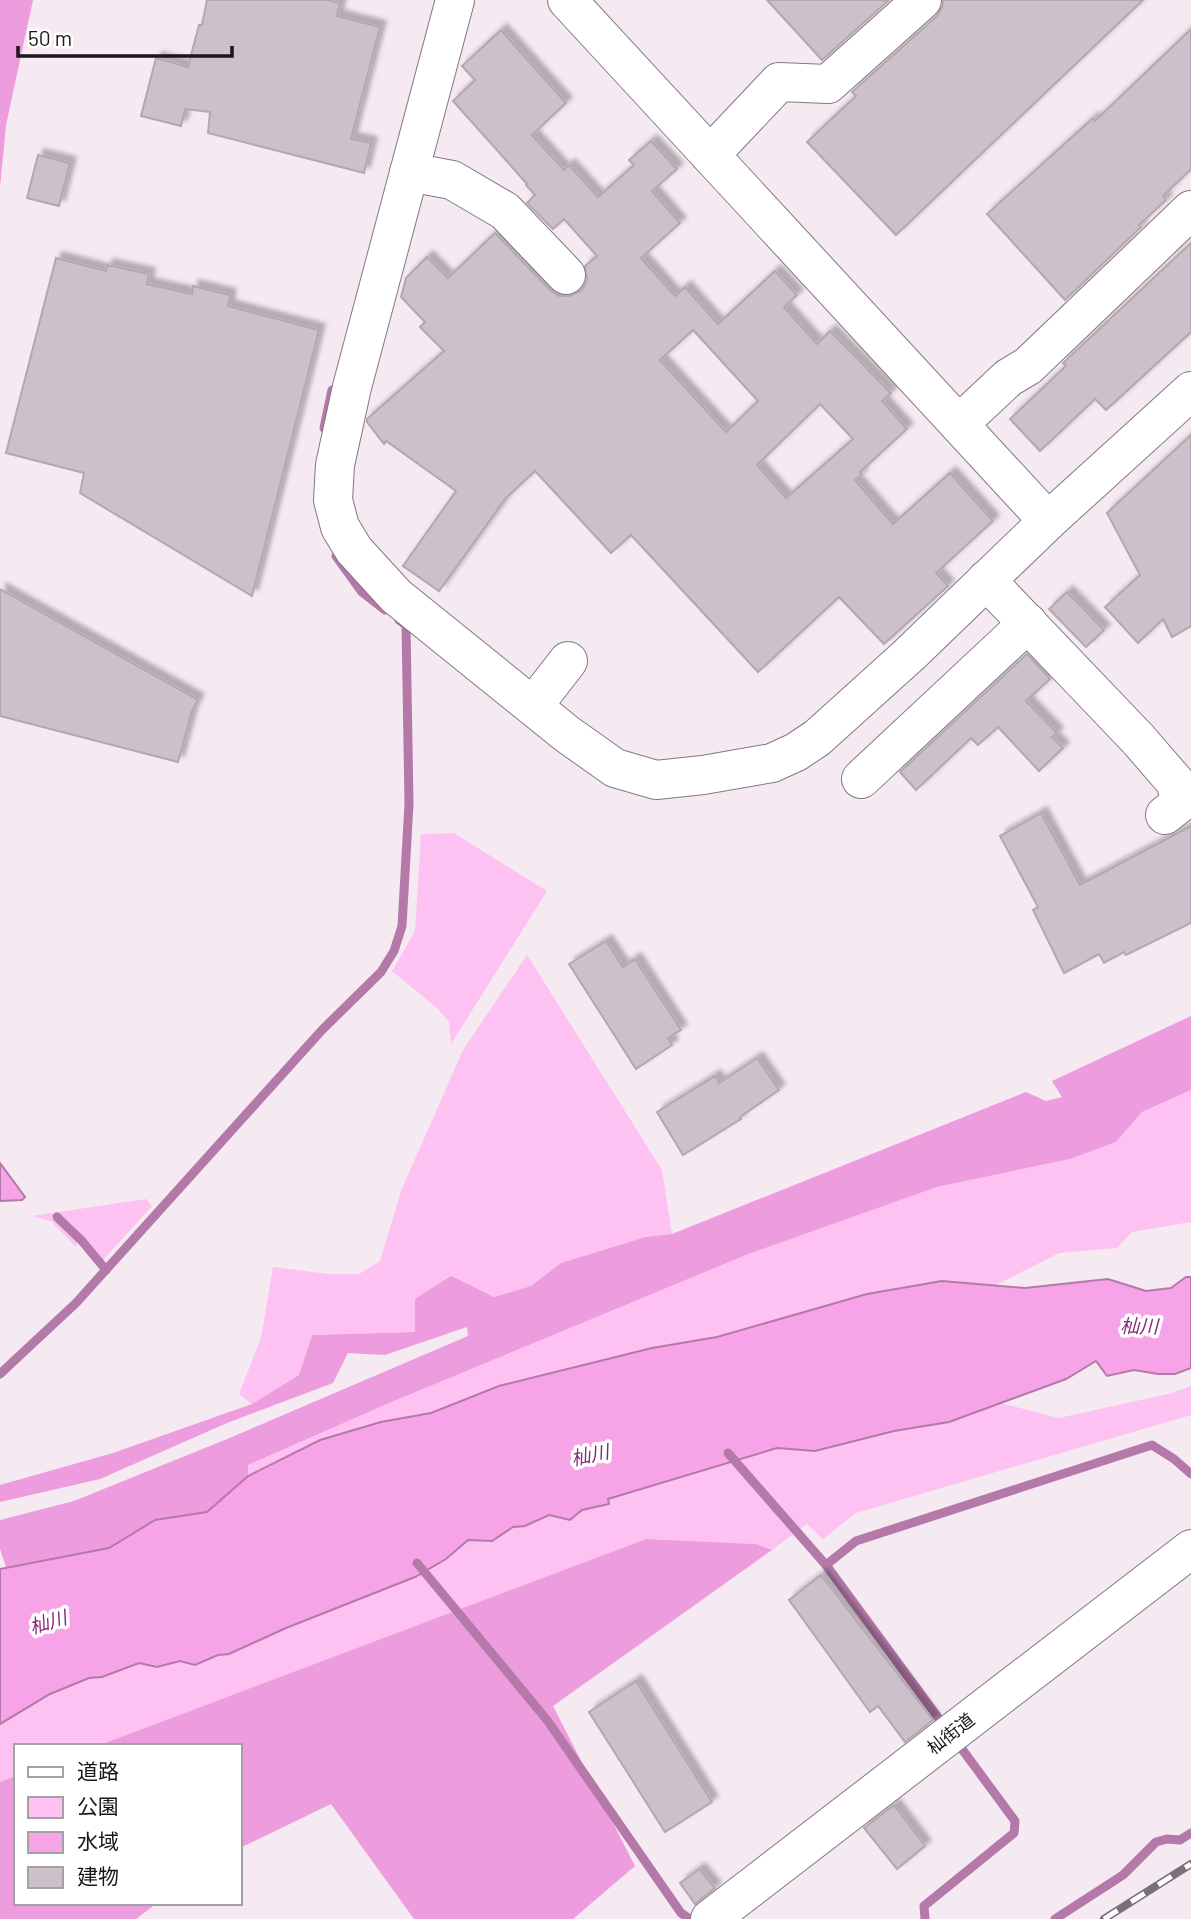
<svg xmlns="http://www.w3.org/2000/svg" width="1191" height="1919" font-family="Barlow,'Noto Sans JP',sans-serif">
<style>
.green{fill:#fec2f2}
.forest{fill:#ed9cde}
.water{fill:#f6a4e7;stroke:#b479a9;stroke-width:2}
.lines{fill:none;stroke-linecap:round;stroke-linejoin:round}
.stream{stroke:#b479a9;stroke-width:9}
.building{fill:#ccc0ca;stroke:#b3a7b0;stroke-width:2;fill-rule:evenodd;filter:url(#shadow)}
.minor-casing{stroke:#837880;stroke-width:40}
.minor{stroke:#fff;stroke-width:38}
.rail-casing{stroke:#787177;stroke-width:8}
.rail{stroke:#fff;stroke-width:5;stroke-dasharray:16;stroke-linecap:butt}
.labels{text-anchor:middle;stroke-width:7;stroke-linejoin:round;paint-order:stroke}
.street-label{font-size:18px;fill:#1a1619;stroke:#fff}
.water-label{font-size:19px;font-style:italic;fill:#852879;stroke:#fff}
</style>
<defs>
<filter id="shadow"><feDropShadow dx="6" dy="-6" stdDeviation="2" flood-color="#0004"/></filter>
</defs>
<rect width="100%" height="100%" fill="#f5e9f2"/>
<g class="green">
<polygon points="454,833 547,891 451,1044 449,1022 437,1008 392,971 415,931 421,834"/>
<polygon points="527,955 662,1170 672,1234 645,1237 561,1263 531,1286 494,1297 451,1277 415,1332 312,1335 299,1375 252,1404 239,1394 261,1338 273,1267 328,1274 359,1274 380,1261 401,1191 463,1050"/>
<polygon points="1191,1090 1191,1222 1132,1232 1117,1248 1059,1253 994,1286 942,1281 867,1294 717,1337 652,1348 499,1386 431,1413 381,1422 320,1440 248,1476 247,1465 387,1404 746,1255 937,1187 1070,1159 1116,1142 1142,1112"/>
<polygon points="146,1199 152,1206 102,1261 82,1235 60,1214 51,1218 77,1242 76,1247 51,1221 32,1216"/>
<polygon points="1191,1386 1191,1415 856,1513 823,1539 807,1524 772,1550 756,1544 646,1539 97,1746 16,1746 16,1776 0,1782 0,1724 50,1694 89,1678 102,1677 139,1663 157,1667 180,1661 195,1665 218,1655 229,1654 286,1628 415,1577 446,1559 468,1540 492,1541 513,1527 525,1526 549,1515 570,1520 582,1510 608,1505 607,1499 777,1448 815,1451 894,1431 949,1422 1000,1403 1059,1418 1172,1393"/>
</g>
<g class="forest">
<polygon points="0,0 33,0 6,125 0,187"/>
<polygon points="1191,1016 1191,1090 1142,1112 1116,1142 1070,1159 937,1187 746,1255 387,1404 248,1465 248,1476 207,1512 155,1520 110,1548 6,1567 0,1549 0,1520 74,1501 232,1437 468,1336 467,1327 385,1355 348,1353 333,1383 227,1423 100,1479 0,1502 0,1485 113,1453 252,1404 299,1375 312,1335 415,1332 415,1299 451,1276 494,1297 531,1286 561,1263 645,1237 672,1234 1026,1092 1046,1101 1062,1097 1052,1081"/>
<polygon points="646,1539 756,1544 772,1550 553,1706 635,1866 573,1919 414,1919 331,1804 240,1848 240,1746 97,1746"/>
<polygon points="16,1776 16,1903 157,1903 136,1919 0,1919 0,1782"/>
</g>
<g class="water">
<polygon points="0,1163 25,1197 22,1200 0,1201"/>
<polygon points="1186,1277 1191,1277 1191,1368 1175,1374 1158,1374 1134,1370 1107,1376 1096,1361 1066,1379 949,1422 894,1431 815,1451 777,1448 608,1499 609,1504 582,1510 570,1520 549,1515 525,1526 513,1527 492,1541 468,1540 446,1559 415,1577 286,1628 229,1654 218,1655 195,1665 180,1661 157,1667 139,1663 102,1677 89,1678 50,1694 0,1724 0,1569 109,1548 155,1520 207,1512 248,1476 320,1440 381,1422 431,1413 499,1386 652,1348 717,1337 867,1294 942,1281 1025,1288 1108,1279 1146,1291 1171,1288"/>
</g>
<g class="lines">
<g class="stream">
<polyline points="324,428 332,390"/>
<polyline points="336,556 362,592 385,610"/>
<polyline points="57,1217 82,1241 106,1270"/>
<polyline points="0,1374 76,1303 322,1030 381,972 394,951 402,926 409,804 406,625 399,620"/>
<polyline points="728,1453 826,1565 945,1727"/>
<polyline points="417,1563 547,1720 681,1913 690,1919"/>
<polyline points="826,1565 856,1541 1152,1445 1174,1459 1191,1474"/>
<polyline points="925,1919 924,1906 1014,1833 1015,1821 956,1741"/>
<polyline points="1055,1919 1123,1875 1156,1842 1167,1839 1180,1840 1191,1833"/>
</g>
</g>
<g class="building">
<polygon points="207,0 328,0 340,3 337,16 380,27 351,139 371,143 364,173 208,133 210,112 185,109 181,126 141,116 156,58 188,67 199,25 202,25"/>
<polygon points="767,0 889,0 822,60"/>
<polygon points="943,0 1143,0 896,235 807,142 856,96 852,92 937,16 942,7"/>
<polygon points="1191,29 1191,169 1163,196 1166,200 1139,225 1141,227 1065,300 987,214 1093,118 1095,121"/>
<path d="M 501,30 L 566,103 L 532,135 L 564,170 L 569,165 L 598,197 L 634,165 L 629,160 L 651,141 L 677,169 L 652,191 L 680,223 L 641,258 L 675,296 L 685,287 L 718,324 L 775,271 L 797,295 L 784,307 L 817,344 L 830,331 L 891,393 L 882,401 L 907,429 L 860,472 L 862,474 L 855,480 L 893,524 L 950,473 L 993,521 L 936,573 L 948,586 L 884,644 L 839,597 L 758,672 L 631,535 L 611,553 L 535,471 L 506,498 L 439,591 L 403,566 L 456,491 L 386,441 L 384,444 L 367,422 L 367,419 L 444,351 L 420,327 L 425,322 L 401,297 L 406,278 L 427,257 L 448,278 L 495,233 L 550,290 L 559,296 L 570,296 L 582,290 L 587,280 L 585,266 L 597,256 L 564,219 L 553,229 L 527,203 L 535,195 L 526,185 L 527,184 L 453,101 L 475,80 L 462,66 ZM 693,330 L 758,401 L 726,432 L 660,360 ZM 820,404 L 853,439 L 786,498 L 757,465 Z"/>
<polygon points="38,155 70,163 59,206 27,198"/>
<polygon points="1191,243 1191,332 1106,410 1095,399 1040,451 1010,419 1066,366 1063,363"/>
<polygon points="56,258 106,271 107,265 149,274 147,284 192,294 193,286 230,295 228,306 319,330 252,596 80,493 84,473 6,453"/>
<polygon points="1191,435 1191,626 1172,637 1163,619 1138,643 1105,607 1140,575 1107,513"/>
<polygon points="0,589 198,700 192,711 178,762 0,716"/>
<polygon points="1067,592 1104,630 1086,647 1049,609"/>
<polygon points="1027,654 1050,679 1026,701 1057,733 1052,737 1063,748 1039,771 998,727 978,745 971,738 916,790 900,772"/>
<polygon points="1041,813 1080,885 1191,826 1191,923 1126,955 1124,952 1104,963 1099,954 1064,973 1033,910 1038,907 1000,836"/>
<polygon points="606,941 623,967 635,959 681,1030 668,1038 672,1045 636,1069 569,964"/>
<polygon points="757,1058 779,1090 740,1117 741,1119 683,1155 657,1112 715,1076 719,1083"/>
<polygon points="821,1575 933,1720 905,1742 878,1706 870,1712 789,1600"/>
<polygon points="636,1681 712,1802 665,1832 589,1712"/>
<polygon points="894,1805 925,1846 897,1869 864,1828"/>
<polygon points="699,1869 715,1888 695,1904 680,1883"/>
</g>
<g class="lines">
<g class="minor-casing">
<g id="minor">
<polyline points="455,0 352,387 335,465 333,500 340,527 354,550 396,596 567,734 615,768 656,780 703,775 772,763 796,752 817,738 909,655 1048,521 1191,391"/>
<polyline points="567,0 1048,521"/>
<polyline points="710,155 779,82 828,84 922,0"/>
<polyline points="409,172 452,180 505,211 566,275"/>
<polyline points="959,424 1008,378 1028,366 1191,210"/>
<polyline points="986,580 1138,739 1176,783 1180,803 1165,815"/>
<polyline points="533,706 568,661"/>
<polyline points="861,779 1028,623"/>
<polyline points="710,1919 1191,1549"/>
</g>
</g>
<use href="#minor" class="minor"/>
<g class="rail-casing">
<polyline id="rail" points="1104,1919 1191,1864"/>
</g>
<use href="#rail" class="rail"/>
</g>
<g class="labels">
<g class="street-label">
<text transform="translate(951 1734) rotate(-38)" y="6">杣街道</text>
</g>
<g class="water-label">
<text transform="translate(1139 1326) rotate(1)" y="7">杣川</text>
<text transform="translate(590 1455) rotate(-12)" y="7">杣川</text>
<text transform="translate(48 1622) rotate(-17)" y="7">杣川</text>
</g>
</g>
<rect x="14" y="1744" width="228" height="161" fill="#ffffff" stroke="#a3a2a3" stroke-width="2"/>
<rect x="28" y="1767" width="35" height="10" fill="#ffffff" stroke="#a3a2a3" stroke-width="2"/>
<text x="77" y="1779" font-size="21" fill="#1a1619">道路</text>
<rect x="28" y="1797" width="35" height="21" fill="#fec2f2" stroke="#a3a2a3" stroke-width="2"/>
<text x="77" y="1814" font-size="21" fill="#1a1619">公園</text>
<rect x="28" y="1832" width="35" height="21" fill="#f6a4e7" stroke="#a3a2a3" stroke-width="2"/>
<text x="77" y="1849" font-size="21" fill="#1a1619">水域</text>
<rect x="28" y="1867" width="35" height="21" fill="#ccc0ca" stroke="#a3a2a3" stroke-width="2"/>
<text x="77" y="1884" font-size="21" fill="#1a1619">建物</text>
<path d="M18 46v10h214v-10" fill="none" stroke="#1a1619" stroke-width="3.5"/>
<text x="28" y="46" font-size="21" fill="#1a1619" stroke="#ffffff" stroke-width="5" paint-order="stroke">50 m</text>
</svg>
